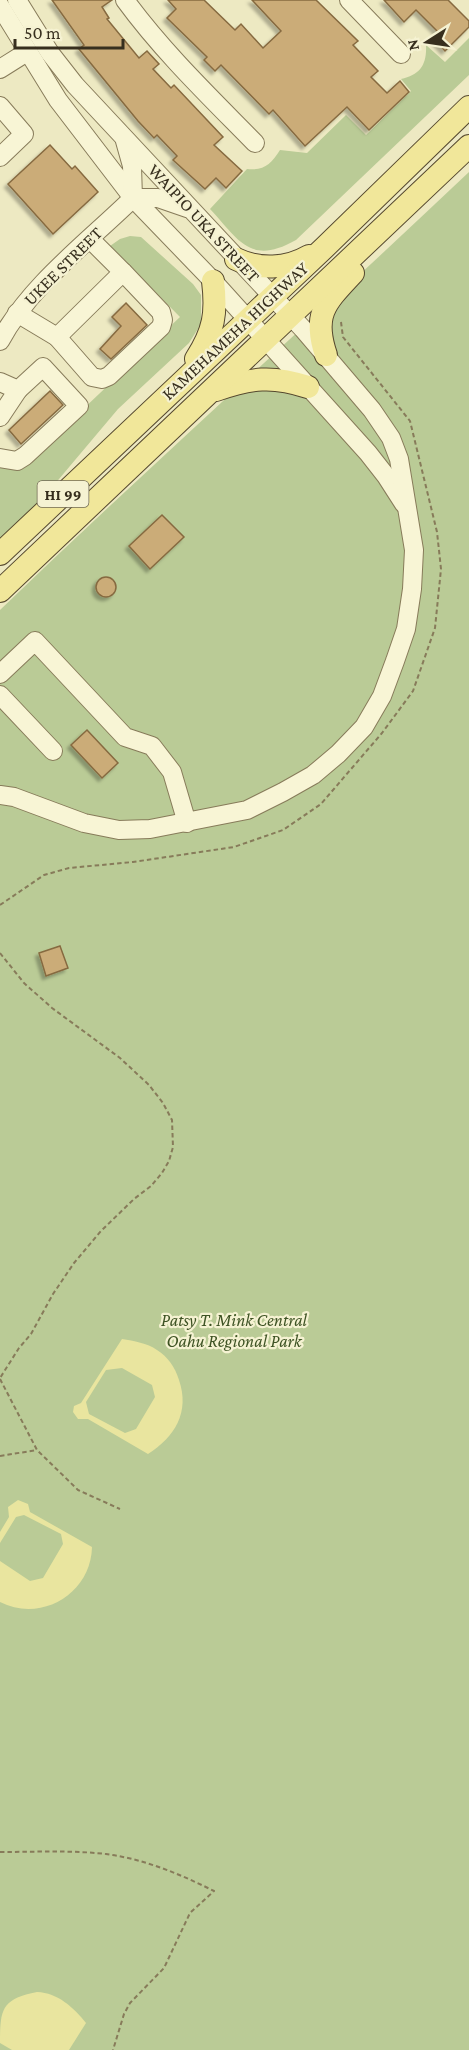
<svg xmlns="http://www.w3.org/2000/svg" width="469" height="2050" font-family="'Crimson Pro',serif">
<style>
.green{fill:#bacb96}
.sand{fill:#e9e59f;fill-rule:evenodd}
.building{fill:#cbac78;stroke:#866a40;stroke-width:1.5;filter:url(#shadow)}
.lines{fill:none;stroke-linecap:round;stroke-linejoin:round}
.minor-casing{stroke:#877b5a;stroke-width:20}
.major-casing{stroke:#55482e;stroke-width:24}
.path{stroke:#877b5a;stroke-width:2;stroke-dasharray:4.5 3;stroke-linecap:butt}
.minor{stroke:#f8f5d5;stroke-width:18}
.major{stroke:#f1e79a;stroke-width:22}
.labels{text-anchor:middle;stroke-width:4.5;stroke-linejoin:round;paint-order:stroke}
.shield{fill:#f5f2d2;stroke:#706a54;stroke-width:1.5}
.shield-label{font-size:16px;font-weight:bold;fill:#372f1e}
.street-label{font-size:18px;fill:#372f1e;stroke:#f5f2d2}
.park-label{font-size:18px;font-style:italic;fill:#3e5324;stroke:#f5f2d2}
</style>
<defs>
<filter id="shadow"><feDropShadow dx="-3.5" dy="3.5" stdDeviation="1.5" flood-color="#0004"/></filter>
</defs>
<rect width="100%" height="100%" fill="#ede9c2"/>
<g class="green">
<path d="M 469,38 L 469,75 L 296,240 C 250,266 239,240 210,209 L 247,169 C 264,171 271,164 280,150 L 307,153 L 346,115 L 366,135 L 411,91 L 401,79 C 420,75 427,65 426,45 L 445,62 Z"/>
<path d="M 469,172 L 469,2050 L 0,2050 L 0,610 C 154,462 314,319 469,172 Z"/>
<polygon points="130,236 141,237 193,284 201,295 201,324 189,343 118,409 43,498 0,539 0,462 19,470 180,317 110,246 120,239"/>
</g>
<g class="sand">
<path d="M 122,1339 C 134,1341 147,1343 157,1350 C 168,1357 175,1367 179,1380 C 190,1412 175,1437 148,1454 L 88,1419 L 78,1419 L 73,1412 L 74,1406 L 81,1403 ZM 122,1368 L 152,1385 L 155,1397 L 136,1429 L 125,1433 L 89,1414 L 86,1402 L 106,1370 Z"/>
<path d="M 18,1500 L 28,1504 L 30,1512 L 92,1547 C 91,1594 41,1623 0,1602 L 0,1561 L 30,1581 L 43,1578 L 63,1544 L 61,1534 L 24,1515 L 16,1517 L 0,1543 L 0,1532 L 9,1517 L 8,1507 Z"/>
<path d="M 37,1992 C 58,1993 73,2007 86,2023 L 69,2050 L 12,2050 L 0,2043 C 0,2010 1,1999 37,1992 Z"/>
</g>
<g class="building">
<polygon points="52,0 112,0 102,7 109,18 107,19 139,58 147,51 159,64 153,69 171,88 174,85 223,137 214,145 242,171 226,188 216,178 205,189 173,160 177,156 157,135 154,138 138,121 79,49 84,45"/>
<polygon points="168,0 204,0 235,30 241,24 263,48 281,31 252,0 316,0 358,41 353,45 378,71 371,77 387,93 400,81 409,92 369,130 347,107 305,146 273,110 269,114 221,65 215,71 204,60 207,57 167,18 176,9"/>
<polygon points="384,0 448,0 469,21 469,27 445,51 436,41 442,36 416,10 404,22"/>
<polygon points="50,145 72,169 75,166 98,192 53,234 8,184"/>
<polygon points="126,303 147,325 111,359 100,349 121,326 112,317"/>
<polygon points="50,391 63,405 21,444 9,430"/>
<polygon points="162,515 184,537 150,569 129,546"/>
<circle cx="106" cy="587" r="10"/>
<polygon points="87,730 118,763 102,778 71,745"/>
<polygon points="60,946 68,968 46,976 39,953"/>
</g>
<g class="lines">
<g class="minor-casing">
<g id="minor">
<path d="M 125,0 C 163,52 210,97 255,143"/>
<polyline points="349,0 401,54"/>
<polyline points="0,6 58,100 133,198 213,281 368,453 386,476 404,504"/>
<polyline points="0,69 27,52"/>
<polyline points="0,106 24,134 0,157"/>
<polyline points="125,141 132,166 133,198"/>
<polyline points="133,198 158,198 187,208"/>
<polyline points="17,313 57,337 123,272 90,239"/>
<polyline points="57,337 92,377 102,379 109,376 161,327 163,320 161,312 123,272"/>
<path d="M 0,341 C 30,285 88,242 133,198"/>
<polyline points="0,382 18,390 43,367 79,406 25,456 17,461 0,458"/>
<polyline points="0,417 18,390"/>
<polyline points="0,674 35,641 125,737 152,746 172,772 187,823"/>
<polyline points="0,695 53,751"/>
<polyline points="0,795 14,797 84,823 119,830 150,829 247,810 283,792 313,775 338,754 364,727 382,696 395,661 406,629 412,589 414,550 399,459 391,438 372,410 303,329 75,85 50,53 17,0"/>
</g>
</g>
<g class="major-casing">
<g id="major">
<path d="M 236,259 C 259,270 287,269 309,256"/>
<path d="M 326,355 C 312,314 326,302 353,273"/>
<path d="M 196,359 C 214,331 217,313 213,281"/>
<path d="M 216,390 C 251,378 272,375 308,387"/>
<polyline points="0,554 324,248 469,107"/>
<polyline points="0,591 469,146"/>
</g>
</g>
<g class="path">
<polyline points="0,905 44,875 69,868 133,862 234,847 283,830 321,804 382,733 413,691 435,628 441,569 437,532 410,421 343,337 341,322"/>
<polyline points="0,953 24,983 52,1008 120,1058 149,1085 163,1103 172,1120 173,1147 169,1161 162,1173 151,1186 134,1199 101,1231 74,1263 53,1294 31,1334 19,1348 0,1378"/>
<polyline points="0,1379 37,1450 78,1490 120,1509"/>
<polyline points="0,1456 37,1450"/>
<path d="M 0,1852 C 35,1852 71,1850 106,1854 C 144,1859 180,1874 214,1891 L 190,1913 L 164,1968 L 130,2003 L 124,2014 L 113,2050"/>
</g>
<use href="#minor" class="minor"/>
<use href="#major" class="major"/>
</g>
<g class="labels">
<rect class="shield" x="37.5" y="481" width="51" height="26" rx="4.5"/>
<g class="shield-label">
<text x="63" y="500">HI 99</text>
</g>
<g class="street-label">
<text transform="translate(204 223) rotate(47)" y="6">WAIPIO UKA STREET</text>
<text transform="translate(63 266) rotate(-45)" y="6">UKEE STREET</text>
<text transform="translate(235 331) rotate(-43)" y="6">KAMEHAMEHA HIGHWAY</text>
</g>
<g class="park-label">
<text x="234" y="1326">Patsy T. Mink Central<tspan x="234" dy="21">Oahu Regional Park</tspan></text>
</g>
</g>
<g transform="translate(427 42) rotate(258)" stroke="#f5f2d2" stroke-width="4.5" paint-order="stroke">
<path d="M0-4.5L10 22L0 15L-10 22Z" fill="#372f1e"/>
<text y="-9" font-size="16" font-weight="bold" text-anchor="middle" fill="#372f1e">N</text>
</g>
<path d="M15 39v9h108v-9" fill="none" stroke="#372f1e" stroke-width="3"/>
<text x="24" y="39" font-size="18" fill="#372f1e" stroke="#f5f2d2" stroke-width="4.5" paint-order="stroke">50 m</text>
</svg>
